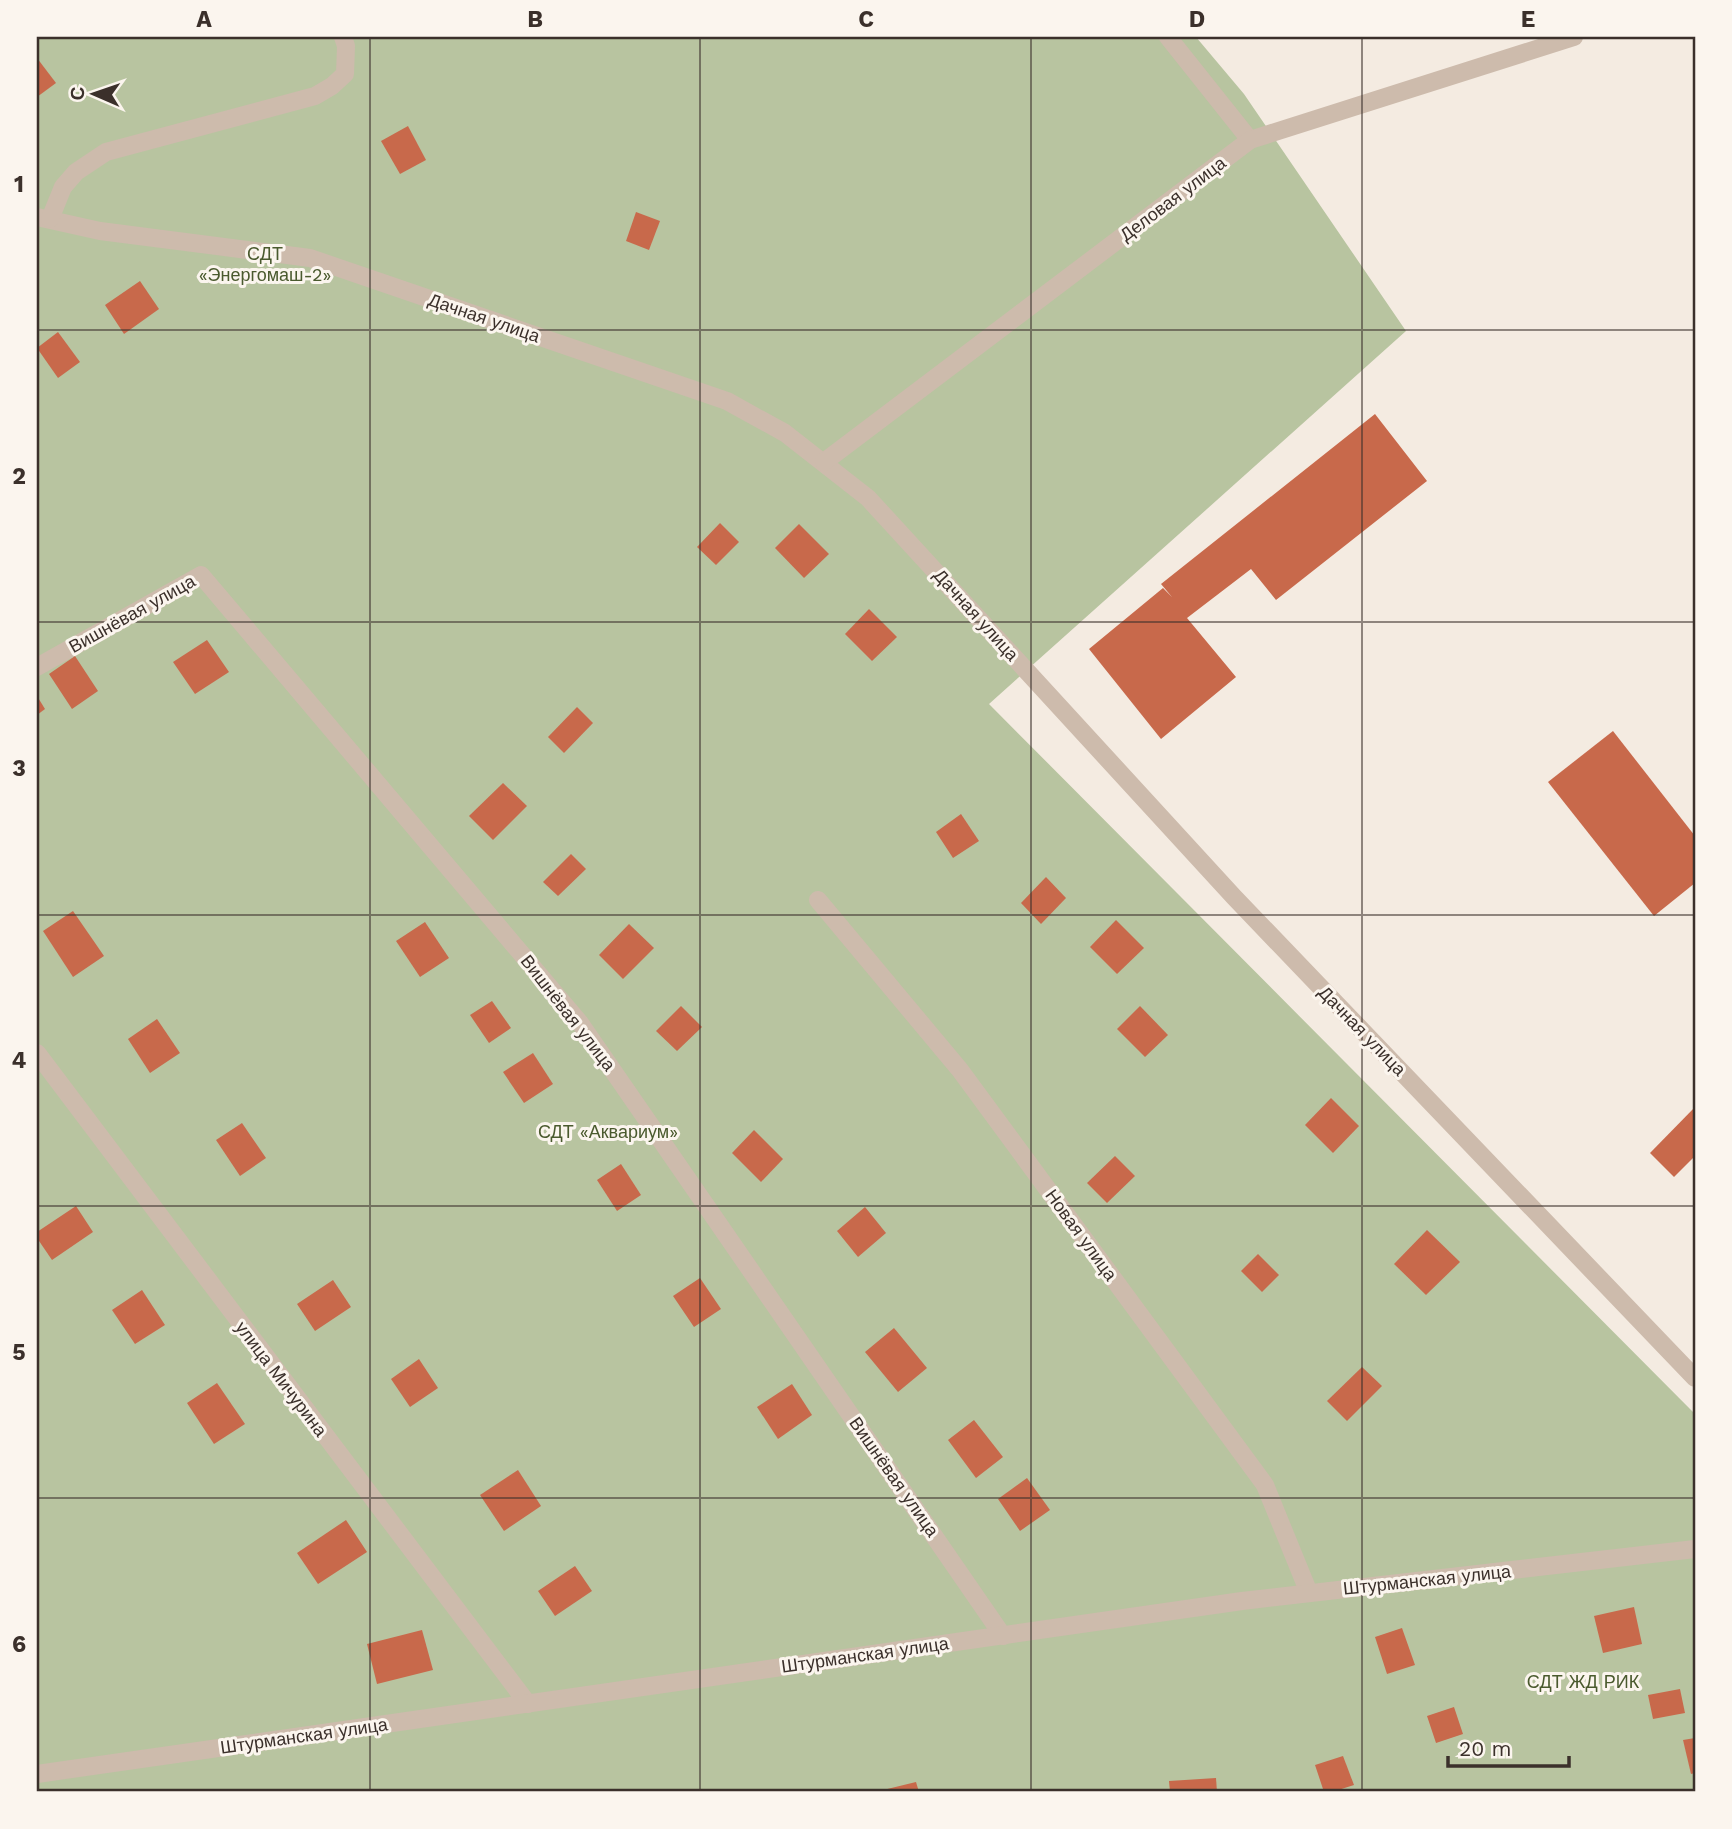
<svg xmlns="http://www.w3.org/2000/svg" width="1732" height="1829" font-family="'Work Sans',sans-serif">
<style>
.green{fill:#b8c4a0}
.building{fill:#c8694b}
.lines{fill:none;stroke-linecap:round;stroke-linejoin:round}
.street{stroke:#cdbbac;stroke-width:18}
.grid{fill:none;stroke:#3b302b;stroke-width:2;stroke-opacity:0.55}
.labels{text-anchor:middle;stroke-width:6;stroke-linejoin:round;paint-order:stroke}
.street-label{font-size:18px;fill:#3b302b;stroke:#fbf5ee}
.park-label{font-size:18px;fill:#4a5a2e;stroke:#fbf5ee}
.neatline{fill:none;stroke:#3b302b;stroke-width:2.5}
.grid-label{font-size:23px;text-anchor:middle;font-weight:bold;fill:#3b302b}
</style>
<rect width="100%" height="100%" fill="#f4ebe1"/>
<polygon class="green" points="37,37 1196,37 1244,94 1406,331 989,704 1695,1414 1695,1792 37,1792"/>
<g class="building">
<polygon points="37,58 56,83 37,97"/>
<polygon points="408,126 426,160 400,174 381,141"/>
<polygon points="636,212 660,221 649,250 626,241"/>
<polygon points="140,281 159,309 124,334 105,305"/>
<polygon points="58,332 80,362 58,378 37,348"/>
<polygon points="1375,414 1427,481 1276,600 1251,569 1187,618 1236,677 1161,739 1089,649 1163,588 1172,597 1161,584"/>
<polygon points="720,523 739,542 716,565 697,547"/>
<polygon points="799,524 829,554 804,578 775,548"/>
<polygon points="869,609 897,637 872,661 845,634"/>
<polygon points="207,640 229,672 195,694 173,662"/>
<polygon points="75,656 98,691 72,709 49,674"/>
<polygon points="37,696 45,709 37,715"/>
<polygon points="577,707 593,723 564,753 548,737"/>
<polygon points="1613,731 1695,836 1695,883 1654,916 1548,782"/>
<polygon points="503,783 527,806 493,840 469,816"/>
<polygon points="961,814 979,841 953,858 936,832"/>
<polygon points="571,854 586,869 558,896 543,882"/>
<polygon points="1046,877 1066,898 1041,924 1021,903"/>
<polygon points="73,911 104,956 73,977 43,931"/>
<polygon points="1116,920 1144,948 1117,974 1090,947"/>
<polygon points="425,922 449,958 420,977 396,941"/>
<polygon points="629,924 654,948 623,979 599,955"/>
<polygon points="492,1001 511,1028 489,1043 470,1015"/>
<polygon points="681,1006 702,1027 677,1051 656,1031"/>
<polygon points="1140,1006 1168,1035 1145,1057 1117,1029"/>
<polygon points="157,1019 180,1053 150,1073 128,1039"/>
<polygon points="533,1053 553,1084 524,1103 503,1072"/>
<polygon points="1331,1098 1359,1126 1333,1153 1305,1125"/>
<polygon points="1695,1107 1695,1156 1674,1177 1650,1153"/>
<polygon points="242,1123 266,1158 240,1176 216,1140"/>
<polygon points="754,1130 783,1159 761,1182 732,1153"/>
<polygon points="1115,1156 1135,1176 1107,1203 1087,1183"/>
<polygon points="621,1164 641,1195 617,1211 597,1180"/>
<polygon points="76,1206 93,1232 52,1260 37,1238 37,1232"/>
<polygon points="865,1207 886,1233 858,1257 837,1231"/>
<polygon points="1427,1230 1460,1262 1426,1295 1394,1264"/>
<polygon points="1258,1254 1279,1275 1262,1292 1241,1271"/>
<polygon points="700,1278 721,1309 694,1327 673,1296"/>
<polygon points="333,1280 351,1307 315,1331 297,1304"/>
<polygon points="142,1290 165,1325 135,1344 112,1310"/>
<polygon points="894,1328 927,1368 898,1392 865,1352"/>
<polygon points="419,1359 438,1388 410,1407 391,1379"/>
<polygon points="1362,1367 1382,1386 1347,1421 1327,1401"/>
<polygon points="217,1383 245,1424 214,1444 187,1403"/>
<polygon points="792,1384 812,1415 778,1439 757,1407"/>
<polygon points="974,1420 1003,1457 976,1478 948,1440"/>
<polygon points="518,1470 541,1506 504,1531 480,1495"/>
<polygon points="1027,1478 1050,1510 1020,1531 998,1499"/>
<polygon points="346,1520 367,1552 318,1584 297,1553"/>
<polygon points="575,1566 592,1591 555,1616 538,1591"/>
<polygon points="1634,1607 1642,1644 1603,1653 1594,1616"/>
<polygon points="1402,1628 1415,1665 1387,1674 1375,1637"/>
<polygon points="422,1630 433,1670 377,1684 367,1644"/>
<polygon points="1680,1689 1685,1713 1653,1719 1648,1695"/>
<polygon points="1454,1707 1463,1734 1436,1743 1427,1716"/>
<polygon points="1695,1738 1695,1773 1691,1774 1683,1740"/>
<polygon points="1343,1756 1354,1785 1332,1792 1324,1792 1315,1765"/>
<polygon points="1216,1778 1217,1792 1170,1792 1169,1781"/>
<polygon points="916,1782 919,1792 879,1792 879,1791"/>
</g>
<g class="lines">
<g class="street">
<polyline points="1168,37 1250,140"/>
<polyline points="37,217 100,231 310,258 727,401 785,433 868,498 1234,897 1695,1378"/>
<polyline points="50,219 63,187 76,172 106,152 315,96 332,86 345,74 346,46 343,37"/>
<polyline points="824,462 1250,140 1574,37"/>
<polyline points="37,667 201,575 580,1023 1003,1636"/>
<polyline points="818,900 960,1070 1265,1485 1309,1593"/>
<polyline points="37,1053 528,1704"/>
<polyline points="37,1774 1242,1601 1695,1549"/>
</g>
</g>
<path class="grid" d="M 370,37 L 370,1792M 700,37 L 700,1792M 1031,37 L 1031,1792M 1362,37 L 1362,1792M 37,330 L 1695,330M 37,622 L 1695,622M 37,915 L 1695,915M 37,1206 L 1695,1206M 37,1498 L 1695,1498"/>
<g class="labels">
<g class="street-label">
<text transform="translate(1173 199) rotate(-37)" y="6">Деловая улица</text>
<text transform="translate(484 318) rotate(19)" y="6">Дачная улица</text>
<text transform="translate(132 614) rotate(-29)" y="6">Вишнёвая улица</text>
<text transform="translate(976 615) rotate(48)" y="6">Дачная улица</text>
<text transform="translate(568 1013) rotate(52)" y="6">Вишнёвая улица</text>
<text transform="translate(1362 1031) rotate(46)" y="6">Дачная улица</text>
<text transform="translate(1081 1235) rotate(54)" y="6">Новая улица</text>
<text transform="translate(281 1379) rotate(53)" y="6">улица Мичурина</text>
<text transform="translate(894 1477) rotate(55)" y="6">Вишнёвая улица</text>
<text transform="translate(1427 1580) rotate(-6)" y="6">Штурманская улица</text>
<text transform="translate(865 1655) rotate(-8)" y="6">Штурманская улица</text>
<text transform="translate(304 1736) rotate(-8)" y="6">Штурманская улица</text>
</g>
<g class="park-label">
<text x="265" y="260">СДТ<tspan x="265" dy="21">«Энергомаш-2»</tspan></text>
<text x="608" y="1138">СДТ «Аквариум»</text>
<text x="1583" y="1688">СДТ ЖД РИК</text>
</g>
</g>
<rect width="1732" height="1829" fill="none" stroke="#fbf5ee" stroke-width="77"/>
<g transform="translate(94 94) rotate(272)" stroke="#fbf5ee" stroke-width="5" paint-order="stroke">
<path d="M0-5L12 26L0 18L-12 26Z" fill="#3b302b"/>
<text y="-10" font-size="19" font-weight="bold" text-anchor="middle" fill="#3b302b">С</text>
</g>
<path d="M1448 1756v10h121v-10" fill="none" stroke="#3b302b" stroke-width="3.5"/>
<text x="1459" y="1756" font-size="21" fill="#3b302b" stroke="#fbf5ee" stroke-width="5" paint-order="stroke">20 m</text>
<rect x="38" y="38" width="1656" height="1752" class="neatline"/>
<g class="grid-label">
<text x="204" y="27">A</text>
<text x="535" y="27">B</text>
<text x="866" y="27">C</text>
<text x="1197" y="27">D</text>
<text x="1528" y="27">E</text>
<text x="19" y="192">1</text>
<text x="19" y="484">2</text>
<text x="19" y="776">3</text>
<text x="19" y="1068">4</text>
<text x="19" y="1360">5</text>
<text x="19" y="1652">6</text>
</g>
</svg>
